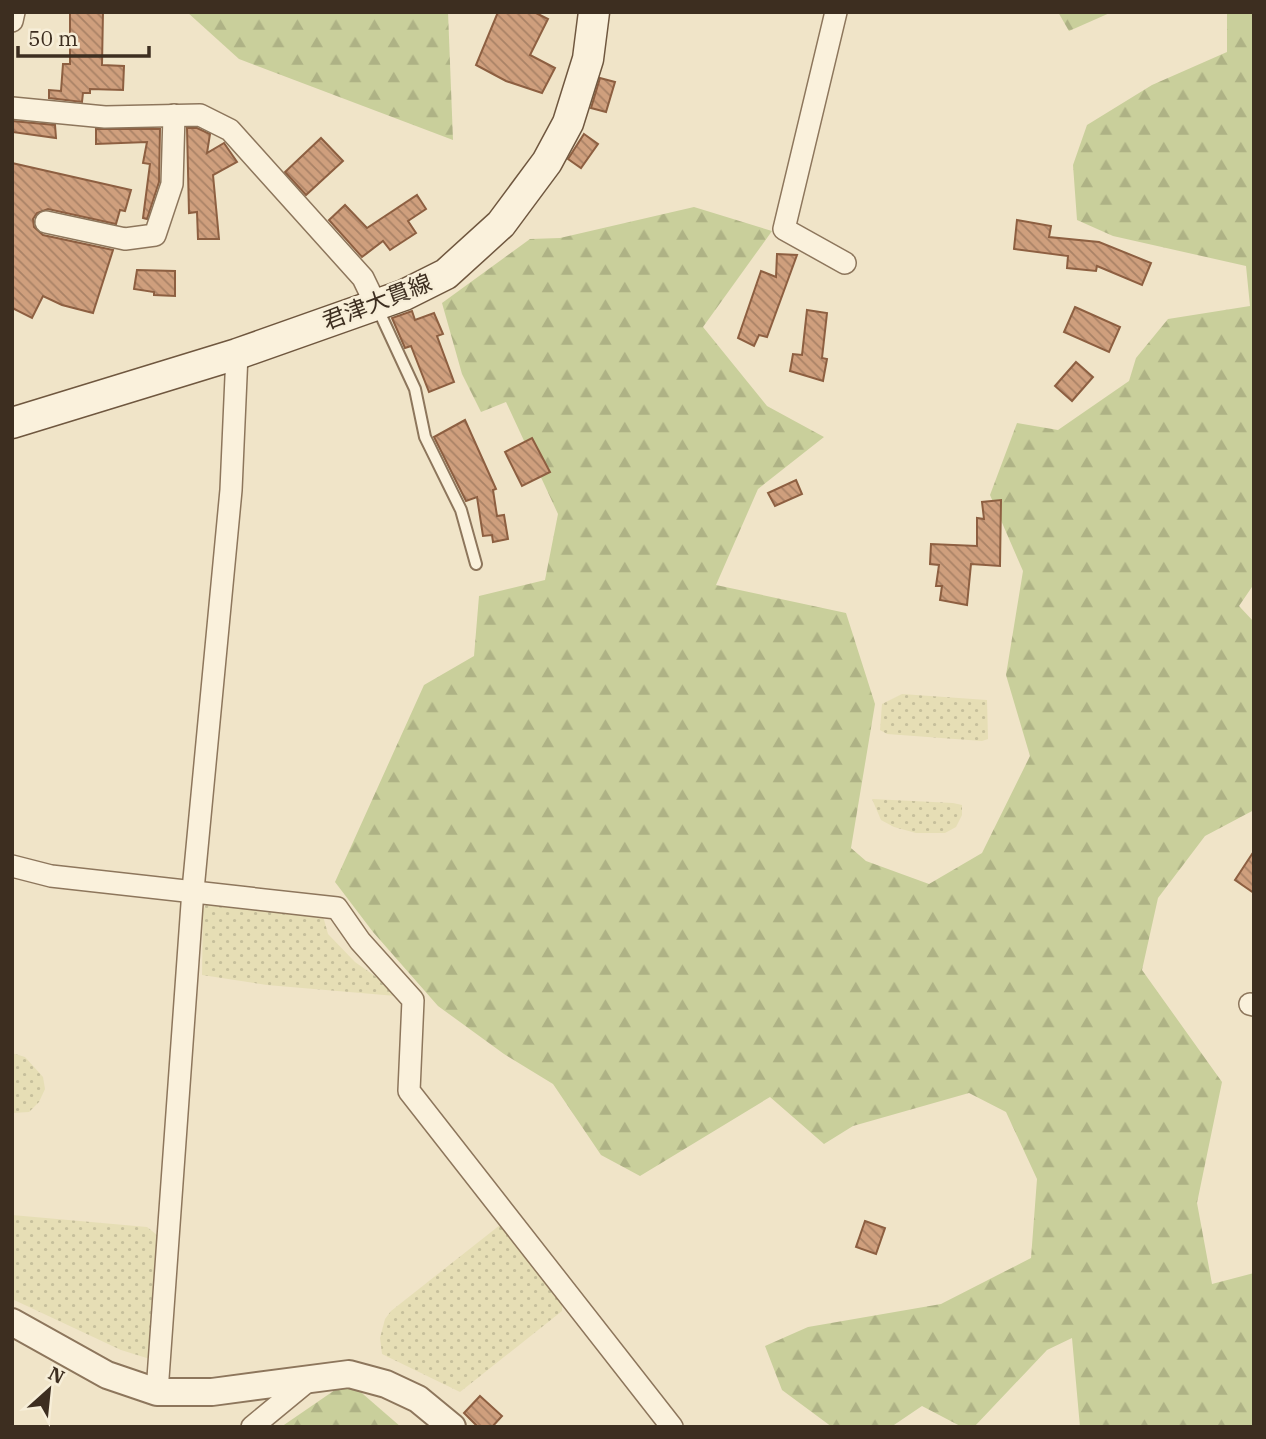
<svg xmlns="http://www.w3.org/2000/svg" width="1266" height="1439" font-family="'IBM Plex Serif','Noto Sans JP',serif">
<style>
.farmland{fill:url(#farmland-dots)}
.forest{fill:url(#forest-firs)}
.building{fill:url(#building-back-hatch);stroke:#8d5f41;stroke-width:2}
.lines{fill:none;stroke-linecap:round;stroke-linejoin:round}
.service-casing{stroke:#8d765c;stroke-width:14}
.minor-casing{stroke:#8d765c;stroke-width:24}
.tertiary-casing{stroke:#8d765c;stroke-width:30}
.secondary-casing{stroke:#6f573f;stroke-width:33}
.service{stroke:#faf1dc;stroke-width:10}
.minor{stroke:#faf1dc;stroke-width:21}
.tertiary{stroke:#faf1dc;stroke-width:26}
.secondary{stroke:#faf1dc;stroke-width:30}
.labels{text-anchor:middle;stroke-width:5;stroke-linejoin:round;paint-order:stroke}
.street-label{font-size:23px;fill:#3d2e20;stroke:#f7eed8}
</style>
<defs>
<pattern id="farmland-dots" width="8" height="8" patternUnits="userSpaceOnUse" patternTransform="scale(1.75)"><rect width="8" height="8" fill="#e6deb5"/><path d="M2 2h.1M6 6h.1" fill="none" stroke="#c6bf9b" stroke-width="1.8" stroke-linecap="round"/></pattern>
<pattern id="forest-firs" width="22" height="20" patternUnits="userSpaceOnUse" patternTransform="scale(1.75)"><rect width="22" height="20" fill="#c9cf9b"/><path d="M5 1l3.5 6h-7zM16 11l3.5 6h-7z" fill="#aeb285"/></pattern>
<pattern id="building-back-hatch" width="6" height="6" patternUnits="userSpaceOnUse" patternTransform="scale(1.75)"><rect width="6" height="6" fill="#cf9f7d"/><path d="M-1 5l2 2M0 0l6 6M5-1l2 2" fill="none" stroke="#a98266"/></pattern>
</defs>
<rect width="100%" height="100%" fill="#f0e4c8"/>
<g class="farmland">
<polygon points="902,694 987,700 988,739 982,741 887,734 880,730 882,704"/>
<polygon points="872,799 953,803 962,805 962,815 956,827 945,833 916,833 894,827 881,820"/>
<polygon points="208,899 323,916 328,934 355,962 395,990 396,996 267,985 202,975 203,911"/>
<polygon points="12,1053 25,1057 43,1077 45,1089 39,1102 29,1112 12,1113"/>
<polygon points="12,1215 147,1227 162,1239 150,1359 121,1350 12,1299"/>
<polygon points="500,1225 562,1303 562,1311 460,1392 382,1354 380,1338 385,1319 391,1311"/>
</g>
<g class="forest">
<polygon points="187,12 448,12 453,140 239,59"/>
<polygon points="1058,12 1112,12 1069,31"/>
<polygon points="1227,12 1254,12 1254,584 1239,606 1254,622 1254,810 1205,836 1158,898 1142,970 1222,1082 1197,1203 1212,1284 1254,1273 1254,1427 1080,1427 1072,1338 1047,1350 974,1427 962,1427 922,1406 891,1427 832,1427 782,1390 765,1346 808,1327 941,1304 1031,1258 1037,1179 1006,1112 969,1093 853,1126 824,1144 770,1097 640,1176 601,1155 553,1084 504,1054 438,1006 373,932 335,882 424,685 474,656 479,596 545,580 558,514 506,402 481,412 462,374 442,303 530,239 560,238 694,207 772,231 703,327 767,406 824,437 758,489 716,585 846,613 875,704 851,848 866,861 929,884 982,853 1030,756 1006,675 1023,571 990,495 1017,423 1058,430 1129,381 1136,358 1168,319 1250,306 1246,266 1113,236 1077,220 1073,165 1087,125 1152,85 1227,52"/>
<polygon points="348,1381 401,1427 281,1427"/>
</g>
<g class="building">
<polygon points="70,12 103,12 102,65 124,66 123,90 90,89 90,93 83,93 82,102 49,98 49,90 61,91 63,64 70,64"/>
<polygon points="498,12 534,12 548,19 530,55 555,68 542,93 506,81 476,65"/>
<polygon points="600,78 615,82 606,112 591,108"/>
<polygon points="12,121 55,125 56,138 12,132"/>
<polygon points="187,128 197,128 210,134 207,153 224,143 237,162 213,175 219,239 198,239 197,212 189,213"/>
<polygon points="96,129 160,129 159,182 147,219 143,218 150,164 143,163 147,142 96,144"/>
<polygon points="584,134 598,144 581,168 568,159"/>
<polygon points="321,138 343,161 306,195 285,172"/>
<polygon points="12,163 131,190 125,211 120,210 116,224 48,209 37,213 33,219 34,227 43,235 113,250 93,313 62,305 43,296 32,318 12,308"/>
<polygon points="417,195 426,209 408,221 416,233 390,250 383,241 362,257 329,220 345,205 367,228"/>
<polygon points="1017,220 1051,226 1049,237 1099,242 1151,263 1142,285 1097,266 1096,271 1067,268 1068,256 1014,249"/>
<polygon points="777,254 797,255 767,337 759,335 754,346 738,338 761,271 776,277"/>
<polygon points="137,270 175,271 175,296 154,295 154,292 134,289"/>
<polygon points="1075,307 1120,327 1109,352 1064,332"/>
<polygon points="807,310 827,313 822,358 827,359 823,381 790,371 793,354 802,355"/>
<polygon points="412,311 415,320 434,313 443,334 437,336 454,382 429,392 411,346 405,348 392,318"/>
<polygon points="1076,362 1093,377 1072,401 1055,386"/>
<polygon points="465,420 496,489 493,490 497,516 504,515 508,539 493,542 492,535 483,536 477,497 466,501 434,437"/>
<polygon points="532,438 550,472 522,486 505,452"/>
<polygon points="796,480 802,494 775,506 768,493"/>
<polygon points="1001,500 1000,566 971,564 967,605 940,600 942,586 936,586 939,565 930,564 931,544 977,546 977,518 984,519 982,502"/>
<polygon points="1254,851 1254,893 1235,880"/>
<polygon points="865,1221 885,1228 876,1254 856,1247"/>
<polygon points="480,1396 502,1416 492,1427 478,1427 464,1413"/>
</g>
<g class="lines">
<g class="service-casing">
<polyline id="service" points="377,307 415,389 425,437 461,510 476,564"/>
</g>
<g class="minor-casing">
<g id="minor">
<polyline points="836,12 784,229 845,263"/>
<polyline points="12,21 14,12"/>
<polyline points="12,108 105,117 200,115 230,130 363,278 376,305"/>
<polyline points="46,222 125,239 155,235 172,184 174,115"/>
<polyline points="12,866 51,876 337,908 360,941 413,1000 409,1091 672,1427"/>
<polyline points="1250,1004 1254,1005"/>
<polyline points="157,1392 193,890 231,490 237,354"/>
<polyline points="252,1427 309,1380"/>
</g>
</g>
<g class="tertiary-casing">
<polyline id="tertiary" points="12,1322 107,1375 157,1392 212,1392 349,1374 386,1384 418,1399 452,1427"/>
</g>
<g class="secondary-casing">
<polyline id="secondary" points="12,423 237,354 404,295 446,274 501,224 547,162 568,123 588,59 594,12"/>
</g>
<use href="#service" class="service"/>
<use href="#minor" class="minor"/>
<use href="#tertiary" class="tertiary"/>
<use href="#secondary" class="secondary"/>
</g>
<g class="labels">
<g class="street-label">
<text transform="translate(377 302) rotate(-21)" y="8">君津大貫線</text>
</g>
</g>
<rect width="1266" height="1439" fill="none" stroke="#3d2e20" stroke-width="28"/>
<g transform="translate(49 1390) rotate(27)" stroke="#f7eed8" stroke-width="5" paint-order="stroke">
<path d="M0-5L12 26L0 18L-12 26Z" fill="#3d2e20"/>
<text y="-10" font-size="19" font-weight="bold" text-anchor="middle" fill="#3d2e20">N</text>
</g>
<path d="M18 46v10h131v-10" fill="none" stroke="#3d2e20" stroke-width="3.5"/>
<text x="28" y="46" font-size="21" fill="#3d2e20" stroke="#f7eed8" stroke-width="5" paint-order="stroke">50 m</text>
</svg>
